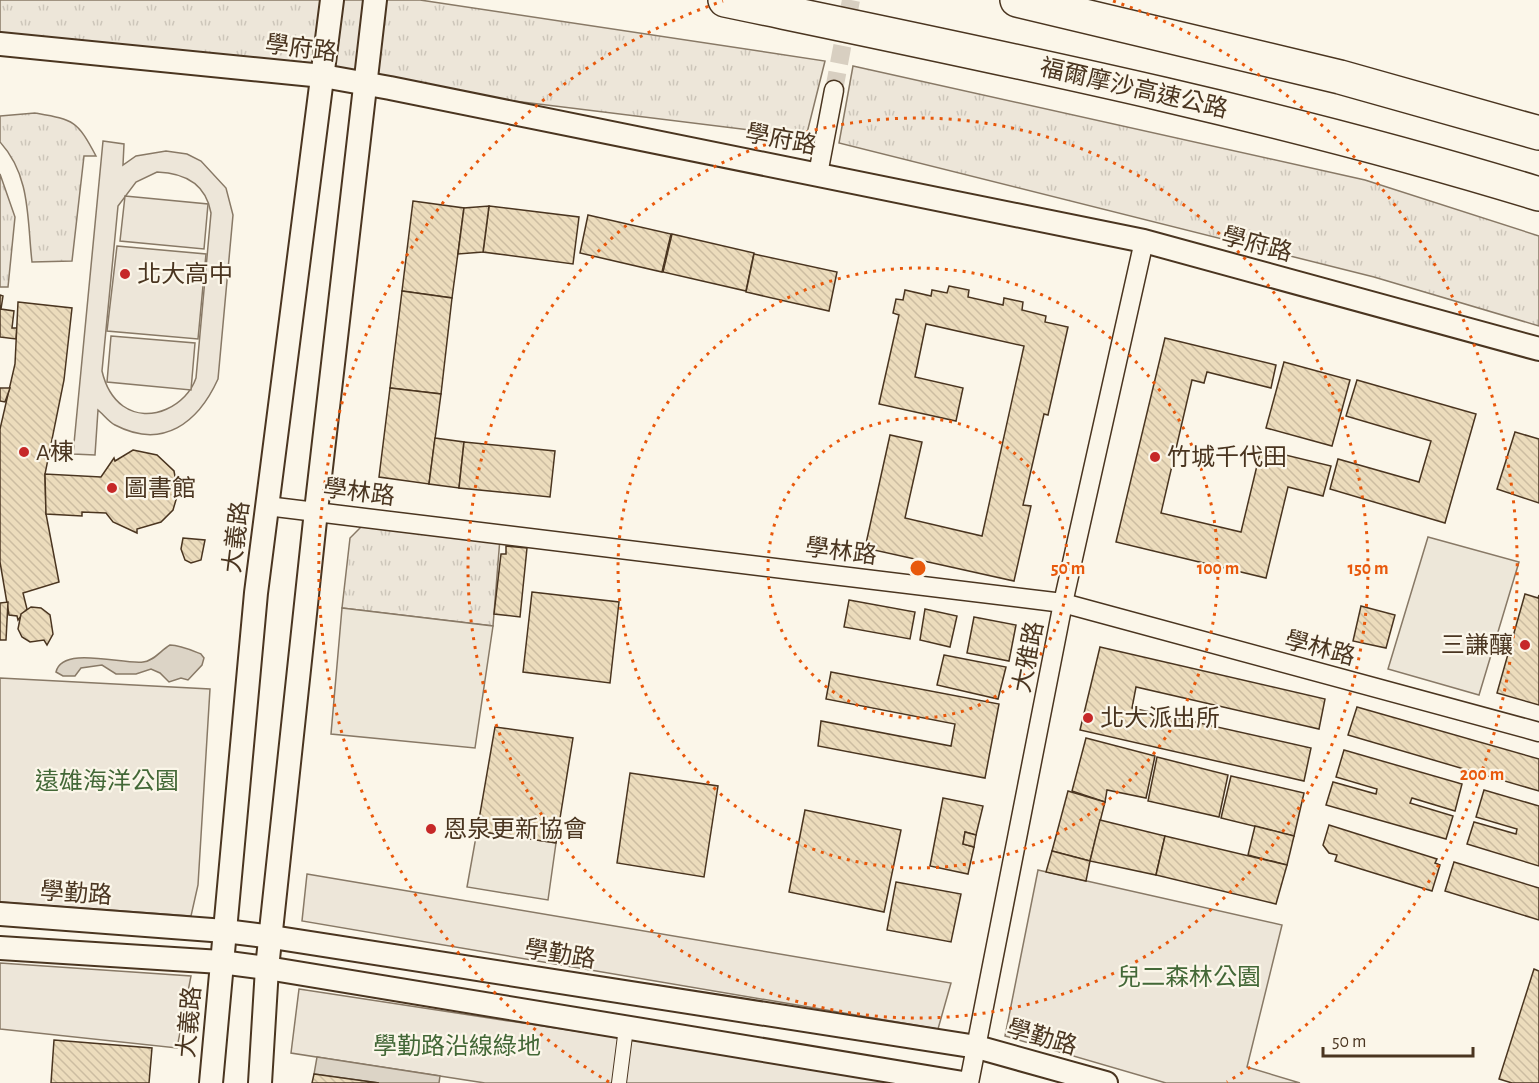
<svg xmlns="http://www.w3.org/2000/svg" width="1539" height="1083" font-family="'Alegreya Sans','Noto Sans TC',sans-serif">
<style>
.grass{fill:url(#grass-tufts);stroke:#887966;stroke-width:1.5}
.green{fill:#ede6d9;stroke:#887966;stroke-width:1.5;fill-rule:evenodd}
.parking{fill:#ede7d9;stroke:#887966;stroke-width:1.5}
.water{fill:#dcd4c6;stroke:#887966;stroke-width:1.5}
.building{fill:url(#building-back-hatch);stroke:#4a3520;stroke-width:1.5}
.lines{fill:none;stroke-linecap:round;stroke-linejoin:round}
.minor-tunnel{stroke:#d8cfc1;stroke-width:18;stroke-dasharray:18 9;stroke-linecap:butt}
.pedestrian-casing{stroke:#4a3520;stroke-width:16}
.minor-casing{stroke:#4a3520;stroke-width:21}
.tertiary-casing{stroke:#4a3520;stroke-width:26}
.motorway-casing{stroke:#4a3520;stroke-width:36}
.pedestrian{stroke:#fbf6e9;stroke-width:14}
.minor{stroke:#fbf6e9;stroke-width:18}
.tertiary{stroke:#fbf6e9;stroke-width:22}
.motorway{stroke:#fbf6e9;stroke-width:33}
.ring{fill:none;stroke:#e8590c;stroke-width:3;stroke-dasharray:3 6}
.poi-dot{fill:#c62828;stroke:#fbf6e9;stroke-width:2}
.labels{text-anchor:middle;stroke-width:4.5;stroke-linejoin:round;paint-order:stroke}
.street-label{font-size:24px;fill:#4a3520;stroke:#fbf6e9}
.poi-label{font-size:24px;fill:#4a3520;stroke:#fbf6e9;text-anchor:start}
.park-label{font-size:24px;fill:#436837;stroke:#fbf6e9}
.centre{fill:#e8590c;stroke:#fbf6e9;stroke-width:3}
.ring-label{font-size:18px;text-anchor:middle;font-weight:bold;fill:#e8590c;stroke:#fbf6e9;stroke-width:4.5;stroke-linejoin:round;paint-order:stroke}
</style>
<defs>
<pattern id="grass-tufts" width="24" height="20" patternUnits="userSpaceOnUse" patternTransform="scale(1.5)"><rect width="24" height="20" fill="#ede6d9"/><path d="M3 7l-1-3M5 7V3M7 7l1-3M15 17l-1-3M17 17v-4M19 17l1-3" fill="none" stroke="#cdc6ba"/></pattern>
<pattern id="building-back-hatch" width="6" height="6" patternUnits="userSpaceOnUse" patternTransform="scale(1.5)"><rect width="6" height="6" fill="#ecdcbc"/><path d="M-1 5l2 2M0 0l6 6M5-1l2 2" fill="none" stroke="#ccbda1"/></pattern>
</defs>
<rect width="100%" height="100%" fill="#fbf6e9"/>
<g class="grass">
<polygon points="0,0 420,0 825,61 806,137 345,80 0,44"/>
<polygon points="853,66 1365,180 1539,236 1539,326 1374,277 839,143"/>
<path d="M 35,113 C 74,120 77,120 96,156 L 84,156 L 72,261 L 32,262 C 27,219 31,176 0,142 L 0,116 Z"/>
<polygon points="0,174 15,217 8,287 0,287"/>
<polygon points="362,526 500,538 493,626 342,608 350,538"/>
</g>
<g class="green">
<path d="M 103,141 L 124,144 L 123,165 L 136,156 L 166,151 L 187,154 L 201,161 L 226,188 L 233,215 L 218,379 C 198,423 163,450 115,425 C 109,422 103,414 98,410 L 95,455 L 73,454 ZM 157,172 C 185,173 206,184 211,213 L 196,378 C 187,405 150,425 123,406 C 112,398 105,384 102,371 L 118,206 L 136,182 Z"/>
<polygon points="125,196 208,204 204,249 120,241"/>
<polygon points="117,246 206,254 198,339 107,331"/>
<polygon points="111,336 195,343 191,390 107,382"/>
<polygon points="0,678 210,689 198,885 191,916 0,902"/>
<polygon points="1038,870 1282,925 1247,1067 1300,1083 1166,1083 1005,1036"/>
<polygon points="307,874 951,983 938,1029 302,921"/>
<polygon points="0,963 191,976 177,1048 0,1029"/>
<polygon points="299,989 916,1083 485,1083 291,1053"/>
</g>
<g class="parking">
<polygon points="1428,537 1519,562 1479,695 1388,669"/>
<polygon points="342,608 493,626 475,748 331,734"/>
<polygon points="477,831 556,843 548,900 467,887"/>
</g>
<g class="water">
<path d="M 170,645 C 180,645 191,650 201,654 L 204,658 L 202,665 L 188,680 L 181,678 L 169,682 L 160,673 L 151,669 L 136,674 L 116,674 L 102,665 L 81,668 L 75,676 L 63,676 L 56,672 C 62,645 124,665 143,662 C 154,661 161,650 170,645 Z"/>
<polygon points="317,1057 440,1076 439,1083 379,1083 314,1074"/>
</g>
<g class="building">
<polygon points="413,201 464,208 452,298 402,291"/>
<polygon points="489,206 579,217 573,264 483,252"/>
<polygon points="489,206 483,252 458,254 464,208"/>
<polygon points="588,215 671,234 662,272 580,253"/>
<polygon points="672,234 754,253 746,291 663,272"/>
<polygon points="754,254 837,272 829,311 746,292"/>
<polygon points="949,286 969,290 968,297 1003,305 1004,298 1023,302 1022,310 1046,316 1045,322 1068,327 1048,415 1044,414 1023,505 1031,506 1014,581 865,548 890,435 922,442 905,518 982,536 1024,346 926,324 915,377 963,388 956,421 879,404 899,315 893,313 896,299 903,300 905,290 931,296 932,290 947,293"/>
<polygon points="402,291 452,298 441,394 390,388"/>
<polygon points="0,295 3,296 1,309 14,311 12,328 17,328 16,339 0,337"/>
<polygon points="18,302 72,308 64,380 45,474 46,514 59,582 23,593 27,609 18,620 17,616 9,615 0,562 0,429 15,364"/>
<polygon points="1165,338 1276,365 1271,388 1207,372 1204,383 1192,380 1161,513 1241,532 1261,449 1331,466 1323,496 1288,487 1266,578 1116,542"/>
<polygon points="1284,362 1350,380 1332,446 1266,428"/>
<polygon points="1357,380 1476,414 1445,523 1330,489 1338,459 1419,482 1431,441 1346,416"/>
<polygon points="0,388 10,388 5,402 0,401"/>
<polygon points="390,388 441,394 429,484 379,477"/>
<polygon points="1515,432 1539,439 1539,503 1497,489"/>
<polygon points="435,438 464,442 459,488 429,484"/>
<polygon points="464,442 555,451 550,497 459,488"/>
<polygon points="133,450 157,455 174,471 178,493 173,510 161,522 137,529 137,533 113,522 106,513 82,512 82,516 46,514 45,474 101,477 114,458 115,461"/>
<polygon points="183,538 205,540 201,560 191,563 185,560 181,549"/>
<polygon points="506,546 527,548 520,617 494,614 501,554 506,554"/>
<polygon points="532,592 619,602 610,683 523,672"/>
<polygon points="1525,594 1538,598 1539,595 1539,705 1497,693"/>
<polygon points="849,600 915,612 910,639 844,627"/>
<polygon points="8,602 6,640 0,640 0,603"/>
<polygon points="1361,606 1395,615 1386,648 1353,641"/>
<polygon points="31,607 41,608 50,615 53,634 47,645 44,640 30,642 22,637 18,629 21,614"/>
<polygon points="925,609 957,616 950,647 920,640"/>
<polygon points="974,617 1016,625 1009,661 967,653"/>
<polygon points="1100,647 1325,699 1319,729 1136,687 1132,708 1311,748 1304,781 1080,730"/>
<polygon points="944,655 1006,667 998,699 937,685"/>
<polygon points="831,672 999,704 985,778 818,746 821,721 951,746 955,724 826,699"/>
<polygon points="1357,707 1539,759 1539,791 1348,735"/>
<polygon points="495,727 573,738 556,843 477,831"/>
<polygon points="1086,738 1155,756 1146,798 1107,790 1105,802 1072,791"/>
<polygon points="1344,750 1462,784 1455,811 1412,798 1410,803 1453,816 1446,839 1326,805 1333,782 1376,794 1377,789 1336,777"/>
<polygon points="1157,757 1228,775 1219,817 1148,801"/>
<polygon points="630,773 718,786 704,877 617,863"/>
<polygon points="1231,776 1304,793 1294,836 1221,818"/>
<polygon points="1484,790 1539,806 1539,866 1467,844 1474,822 1516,834 1517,829 1476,817"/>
<polygon points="1068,791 1105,802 1090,861 1052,851"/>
<polygon points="943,798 983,806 976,835 965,832 963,844 974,847 968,874 930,866"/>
<polygon points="805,810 901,830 884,912 789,892"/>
<polygon points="1100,820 1165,836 1156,875 1090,861"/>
<polygon points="1329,825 1437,859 1435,863 1440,865 1432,891 1335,861 1337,855 1329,853 1323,845"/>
<polygon points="1255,826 1294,836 1287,865 1248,855"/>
<polygon points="965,832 976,835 974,847 963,844"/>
<polygon points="1165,836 1287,865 1276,904 1156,875"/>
<polygon points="1052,851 1090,861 1086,881 1046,872"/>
<polygon points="1454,862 1539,888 1539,920 1445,891"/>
<polygon points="896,882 961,894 951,942 887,930"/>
<polygon points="1534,969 1539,971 1539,1083 1512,1083 1499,1079"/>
<polygon points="54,1040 152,1048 149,1083 51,1083"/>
<polygon points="314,1074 379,1083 312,1083"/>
</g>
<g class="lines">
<polyline class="minor-tunnel" points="834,90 851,0"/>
<g class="pedestrian-casing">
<polyline id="pedestrian" points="619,1083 626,1028"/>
</g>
<g class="minor-casing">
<g id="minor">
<polyline points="818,174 834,90"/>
<polyline points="267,506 1063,603 1539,732"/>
<polyline points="969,1083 1063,603 1144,241"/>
</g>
</g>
<g class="tertiary-casing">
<g id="tertiary">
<polyline points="0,44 323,76 390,88 1144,241 1539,349"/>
<polyline points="0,914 225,931 272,937 977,1047 1106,1083"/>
<polyline points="0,948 221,962 267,968 963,1083"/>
<polyline points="211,1083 256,593 332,0"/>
<polyline points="260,1083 267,968 316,511 375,0"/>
</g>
</g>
<g class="motorway-casing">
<g id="motorway">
<path d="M 725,0 C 998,57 1272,112 1539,194"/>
<polyline points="1017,0 1340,77 1539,133"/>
</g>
</g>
<use href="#pedestrian" class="pedestrian"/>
<use href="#minor" class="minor"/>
<use href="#tertiary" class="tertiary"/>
<use href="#motorway" class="motorway"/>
</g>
<g class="ring">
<circle cx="918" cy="568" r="150"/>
<circle cx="918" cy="568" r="300"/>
<circle cx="918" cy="568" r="450"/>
<path d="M609 1082A600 600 0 0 1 723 1M1113 1A600 600 0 0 1 1227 1082"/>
</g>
<g class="poi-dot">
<circle cx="125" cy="274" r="6"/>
<circle cx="24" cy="452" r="6"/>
<circle cx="1155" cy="457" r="6"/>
<circle cx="112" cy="488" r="6"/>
<circle cx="1525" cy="645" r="6"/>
<circle cx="1088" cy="718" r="6"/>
<circle cx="431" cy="829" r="6"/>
</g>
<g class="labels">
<g class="street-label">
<text transform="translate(301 48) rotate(7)" y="8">學府路</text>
<text transform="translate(1134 88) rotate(13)" y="8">福爾摩沙高速公路</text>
<text transform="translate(781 139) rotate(11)" y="8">學府路</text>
<text transform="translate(1257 244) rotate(15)" y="8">學府路</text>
<text transform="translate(359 492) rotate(7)" y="8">學林路</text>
<text transform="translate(236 537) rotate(-83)" y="8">大義路</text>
<text transform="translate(841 551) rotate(7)" y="8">學林路</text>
<text transform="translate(1320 648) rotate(15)" y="8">學林路</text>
<text transform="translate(1028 657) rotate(-79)" y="8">大雅路</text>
<text transform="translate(76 893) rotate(4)" y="8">學勤路</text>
<text transform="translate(560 954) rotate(9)" y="8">學勤路</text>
<text transform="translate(189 1022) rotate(-85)" y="8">大義路</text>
<text transform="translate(1042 1037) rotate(16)" y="8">學勤路</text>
</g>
<g class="poi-label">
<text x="137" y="282">北大高中</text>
<text x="36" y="460">A棟</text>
<text x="1167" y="465">竹城千代田</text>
<text x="124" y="496">圖書館</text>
<text x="1513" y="653" text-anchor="end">三謙釀</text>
<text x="1100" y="726">北大派出所</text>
<text x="443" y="837">恩泉更新協會</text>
</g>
<g class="park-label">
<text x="107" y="789">遠雄海洋公園</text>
<text x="1189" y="985">兒二森林公園</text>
<text x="457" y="1054">學勤路沿線綠地</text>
</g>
</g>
<circle cx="918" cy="568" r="9" class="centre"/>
<g class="ring-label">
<text x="1068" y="574">50 m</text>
<text x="1218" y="574">100 m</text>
<text x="1368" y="574">150 m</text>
<text x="1482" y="780">200 m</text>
</g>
<path d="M1323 1047v9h150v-9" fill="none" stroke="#4a3520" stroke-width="3"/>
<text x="1332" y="1047" font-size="18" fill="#4a3520" stroke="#fbf6e9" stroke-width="4.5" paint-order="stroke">50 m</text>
</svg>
